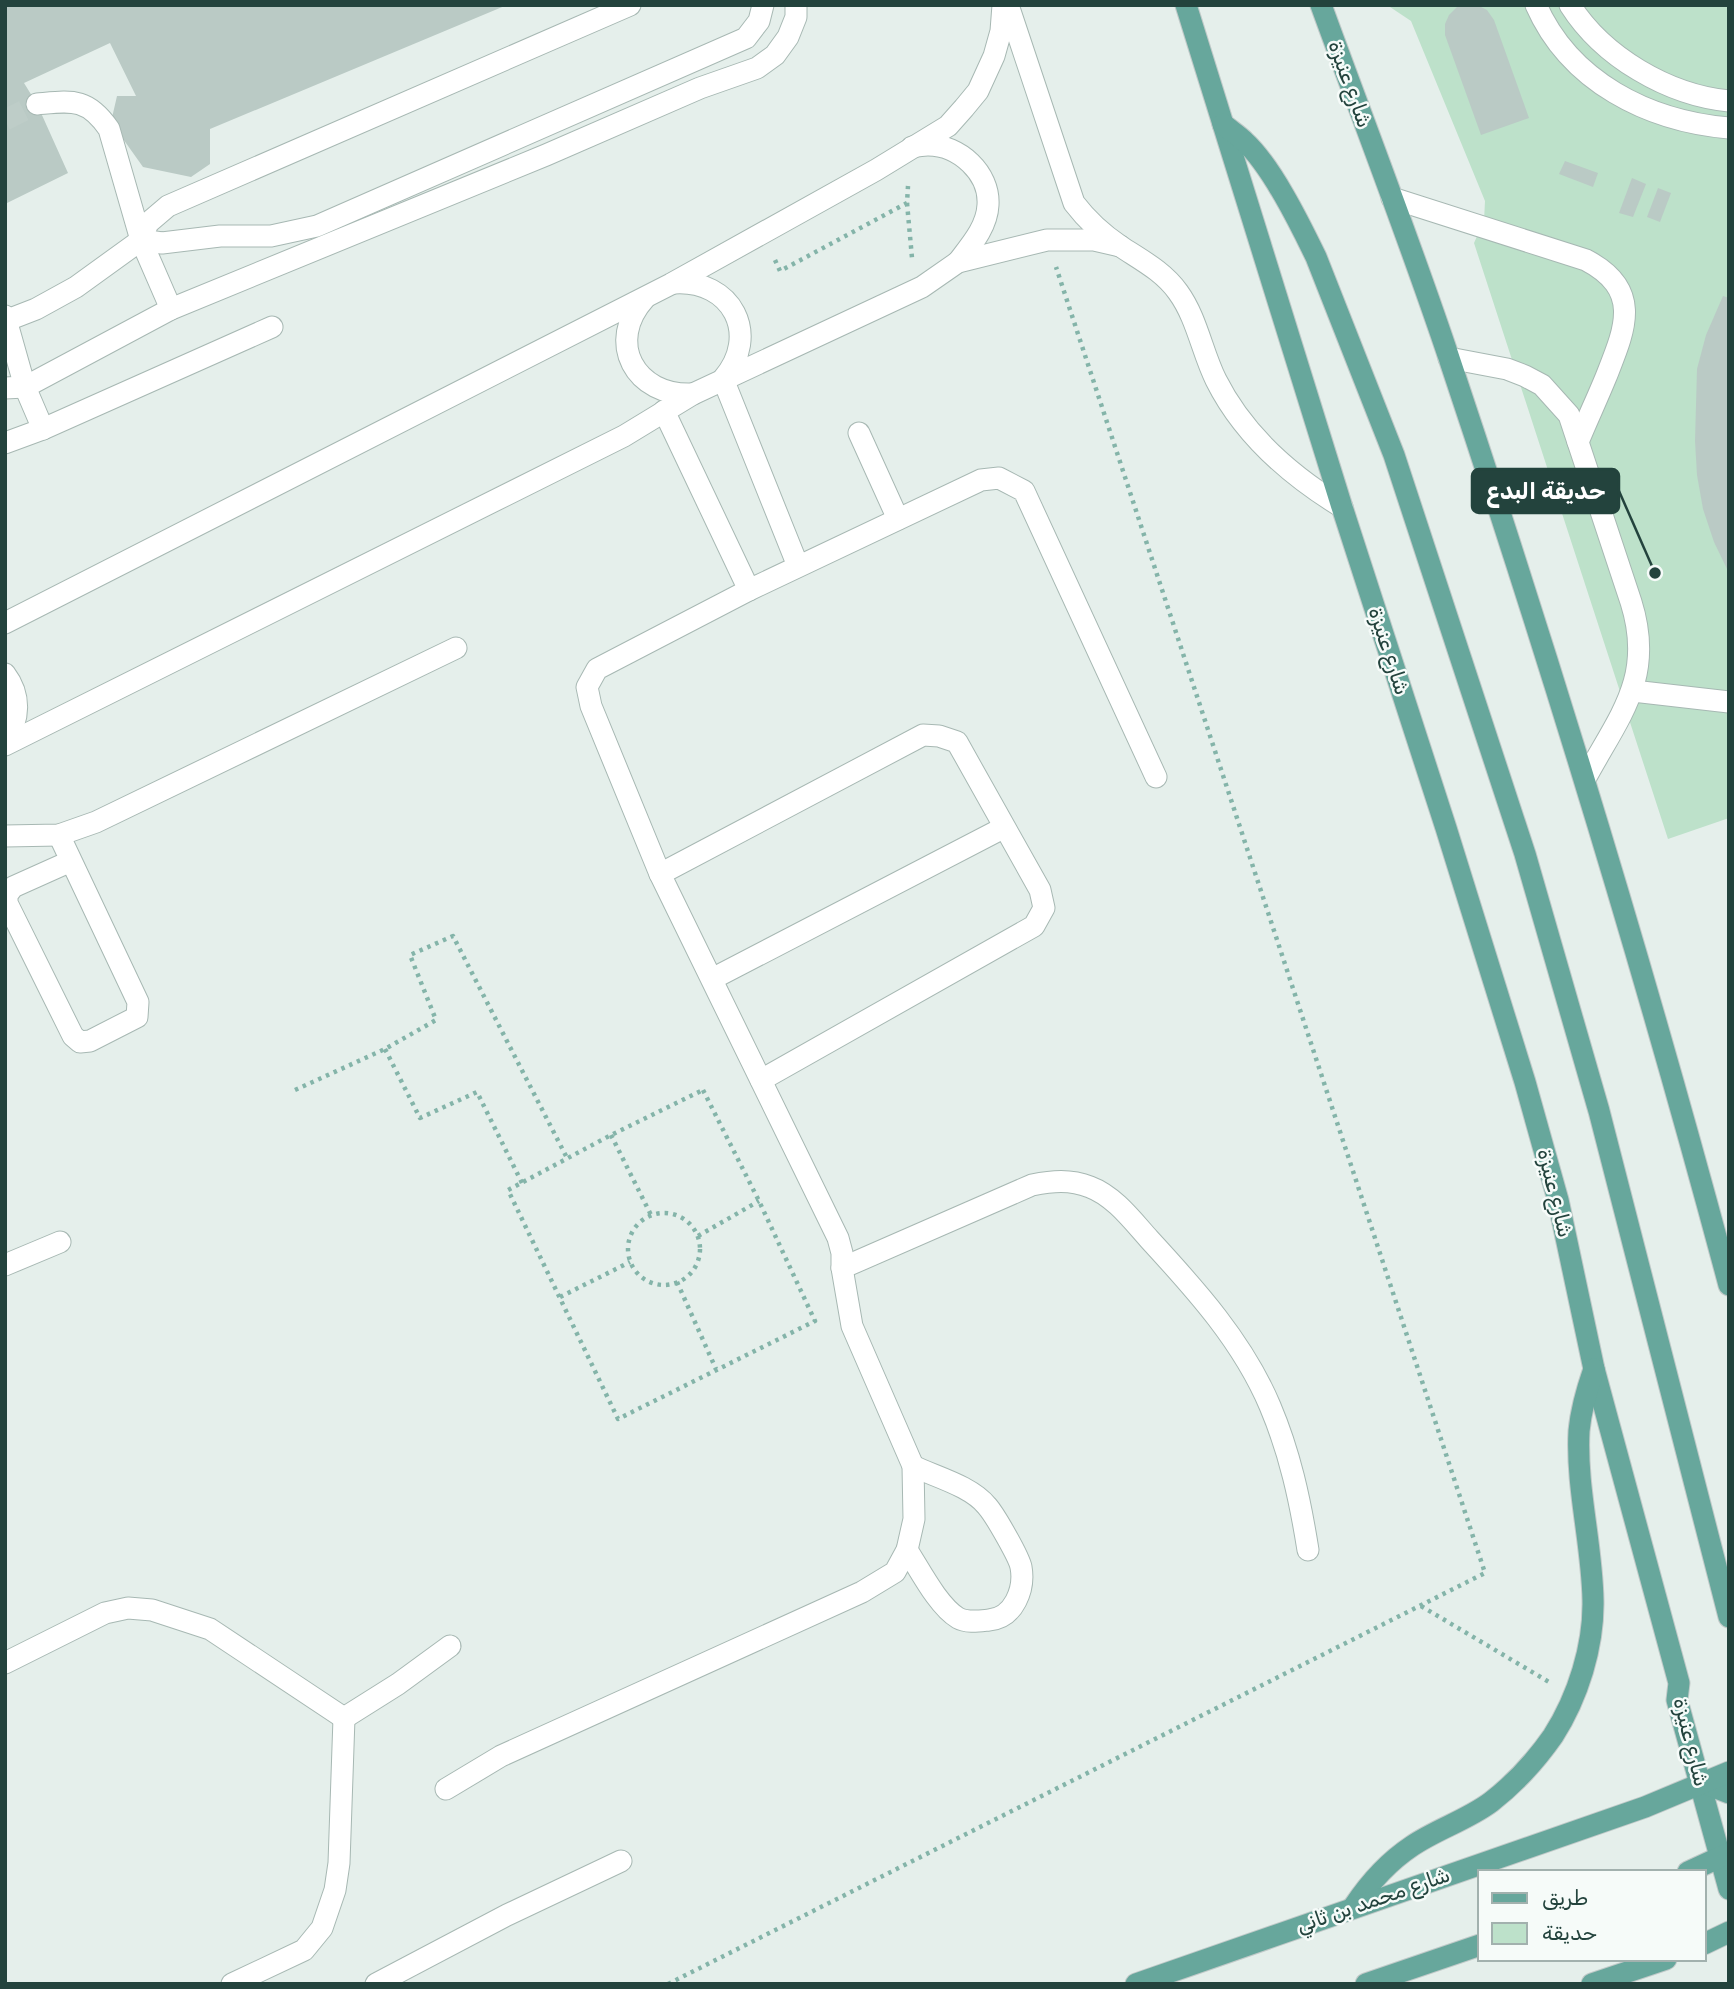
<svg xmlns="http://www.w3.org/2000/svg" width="1734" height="1989" font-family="Rubik,'Noto Sans Arabic',sans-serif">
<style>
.green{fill:#bde1ca}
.building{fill:#bacac5}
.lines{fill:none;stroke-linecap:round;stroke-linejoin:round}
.minor-tunnel{stroke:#becdc8;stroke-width:21;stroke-dasharray:21 10;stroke-linecap:butt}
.minor-casing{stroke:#a7b8b3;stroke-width:23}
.major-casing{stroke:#c1cac9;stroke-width:23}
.path{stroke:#84b4a9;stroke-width:4.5;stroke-dasharray:3.5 5;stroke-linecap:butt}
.minor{stroke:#fff;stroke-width:21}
.major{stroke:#67a79c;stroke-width:21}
.labels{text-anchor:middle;stroke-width:5;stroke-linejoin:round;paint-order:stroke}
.street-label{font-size:21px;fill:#23433d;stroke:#f6fbf9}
.leader{fill:none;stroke:#23433d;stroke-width:2.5}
.callout-dot{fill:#23433d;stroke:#f6fbf9;stroke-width:2.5}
.callout{fill:#23433d;stroke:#23433d;stroke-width:2.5}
.callout-label{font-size:23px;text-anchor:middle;font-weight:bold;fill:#fff}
</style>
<rect width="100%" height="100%" fill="#e5efeb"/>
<polygon class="green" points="1387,5 1729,5 1729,818 1668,839 1474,243 1484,221 1485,201 1411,21"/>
<g class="building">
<polygon points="5,5 507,5 210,129 210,164 191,177 143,167 111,122 117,96 136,96 110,43 24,83 37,104 68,173 5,204"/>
<polygon points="1464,5 1477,5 1487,10 1494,20 1529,118 1481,135 1445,35 1445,24 1449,15 1457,7"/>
<polygon points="1565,161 1598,173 1593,187 1559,174"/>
<polygon points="1632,178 1646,184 1633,217 1619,213"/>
<polygon points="1658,188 1671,193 1660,222 1647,217"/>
<polygon points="1723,296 1729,298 1729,573 1714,542 1703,509 1697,475 1695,441 1697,369 1706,335"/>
</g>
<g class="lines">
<polyline class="minor-tunnel" points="5,120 37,104"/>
<g class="minor-casing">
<g id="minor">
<path d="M 1008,5 L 1074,203 C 1087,220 1102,234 1120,246 C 1141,260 1163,271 1178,292 C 1197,318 1202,352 1216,380 C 1243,434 1291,476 1342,507"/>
<path d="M 1536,5 C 1570,82 1648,121 1729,128"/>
<path d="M 1570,5 C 1603,57 1668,95 1729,101"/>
<path d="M 37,104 C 71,101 87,97 109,129 L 141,240 L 171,309"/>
<path d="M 912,147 C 917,146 923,145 928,145 C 959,145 990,173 988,205 C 987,227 971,245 958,262"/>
<path d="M 1392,198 L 1586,260 C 1643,290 1625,329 1606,377 C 1597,399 1587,420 1578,442"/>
<polyline points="141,240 162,243 220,236 271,236 317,226 746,38 759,21 763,5"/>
<path d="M 674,283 C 732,279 761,335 723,379 L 798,566"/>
<path d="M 645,298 C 605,342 635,397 693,394"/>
<polyline points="5,316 25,387 43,429"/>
<polyline points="5,321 36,309 76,287 141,240 148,223 168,206 630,5"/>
<path d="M 1449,358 L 1507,369 L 1525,376 L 1542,385 L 1569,415 L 1631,602 C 1655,678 1619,716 1585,779"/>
<polyline points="5,388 25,387 171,309 546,155 700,88 757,68 775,55 788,37 796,17 796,5"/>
<polyline points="664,411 749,590"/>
<polyline points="859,433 898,519"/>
<polyline points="5,443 43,429 272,327"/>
<polyline points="5,623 671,284 876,170 948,126 964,108 978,91 994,56 1001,31 1003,5"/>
<path d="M 5,674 C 21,695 20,720 5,741"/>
<polyline points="1633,691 1729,702"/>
<polyline points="5,745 624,436 693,394 922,287 958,262 1047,240 1094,240 1120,246"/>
<polyline points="59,835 138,1002 137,1017 90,1041 80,1042 73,1036 7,903 7,895 13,887 71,861"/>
<polyline points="5,836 59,835 96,822 456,648"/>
<polyline points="660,874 923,735 939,736 957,742 1040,890 1044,908 1034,926 761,1080"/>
<polyline points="712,979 1003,828"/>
<polyline points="5,1265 60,1242"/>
<path d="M 842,1268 L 1032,1185 C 1052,1181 1070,1179 1090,1187 C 1114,1196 1132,1220 1149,1239 C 1196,1290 1243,1342 1270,1406 C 1290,1453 1300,1500 1308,1550"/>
<path d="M 907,1550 C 920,1570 938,1606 958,1618 C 967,1623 979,1621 989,1620 C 1014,1618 1025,1589 1021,1567 C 1019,1557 995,1515 987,1506 C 971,1486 936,1477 913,1466"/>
<polyline points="5,1663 105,1613 128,1608 152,1610 210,1629 344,1718"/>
<polyline points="344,1718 398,1684 450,1646"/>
<polyline points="446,1789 501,1756 862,1592 895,1572 907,1550 914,1519 913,1466 852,1326 842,1268 842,1253 838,1238 660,874 591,706 587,687 597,669 749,590 981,480 999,478 1024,491 1156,777"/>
<polyline points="232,1984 304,1950 322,1928 335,1890 339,1863 344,1718"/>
<polyline points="376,1984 507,1915 621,1861"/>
</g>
</g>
<g class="major-casing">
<g id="major">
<polyline points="1186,5 1342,507 1446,828 1525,1082 1558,1200 1594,1369 1679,1683 1677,1700 1729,1889"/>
<path d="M 1321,5 C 1364,123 1410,241 1450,361 C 1552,666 1646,974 1729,1285"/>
<path d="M 1223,124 C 1230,130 1238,135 1244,141 C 1271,165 1300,224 1316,257 L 1394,455 L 1525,854 L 1599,1111 L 1729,1617"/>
<polyline points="1701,1782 1729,1793"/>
<polyline points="1688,1872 1729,1853"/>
<path d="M 1354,1906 C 1370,1882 1388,1862 1412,1846 C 1437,1829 1467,1820 1491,1802 C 1514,1784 1537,1759 1553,1736 C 1578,1697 1594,1646 1593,1600 C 1592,1543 1576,1488 1579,1431 C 1581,1409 1587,1389 1594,1369"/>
<polyline points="1704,1944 1729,1932"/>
<polyline points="1136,1984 1645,1807 1729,1772"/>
<polyline points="1366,1984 1480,1945"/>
<polyline points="1592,1984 1666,1959"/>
</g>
</g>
<g class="path">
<polyline points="907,203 912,258"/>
<polyline points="775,260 780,271 907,203 908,186"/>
<polyline points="385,1049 420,1118 477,1092 522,1183"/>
<polyline points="295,1090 385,1049 436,1020 410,955 453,936 567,1158"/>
<polygon points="703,1090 759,1201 815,1321 618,1419 508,1190 611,1135"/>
<polyline points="611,1135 651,1215"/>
<circle cx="664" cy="1249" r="36"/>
<polyline points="698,1236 759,1201"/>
<polyline points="677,1282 716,1369"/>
<polyline points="560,1297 630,1262"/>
<polyline points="1421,1606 1549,1682"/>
<polyline points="668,1984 1485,1573 1056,267"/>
</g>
<use href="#minor" class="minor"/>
<use href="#major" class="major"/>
</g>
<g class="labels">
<g class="street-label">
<text transform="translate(1350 84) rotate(70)" y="7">شارع عنيزة</text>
<text transform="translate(1389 651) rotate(72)" y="7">شارع عنيزة</text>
<text transform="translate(1555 1193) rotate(76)" y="7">شارع عنيزة</text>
<text transform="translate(1691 1742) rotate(76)" y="7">شارع عنيزة</text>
<text transform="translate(1373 1900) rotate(-19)" y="7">شارع محمد بن ثاني</text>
</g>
</g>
<path class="leader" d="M1655 573L1619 491"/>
<circle class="callout-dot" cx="1655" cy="573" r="7"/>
<rect class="callout" x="1472" y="469" width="147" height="44" rx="7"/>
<g class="callout-label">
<text x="1546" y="499">حديقة البدع</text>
</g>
<rect width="1734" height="1989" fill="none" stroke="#23433d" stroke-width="14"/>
<rect x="1478" y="1870" width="228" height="91" fill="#f6fbf9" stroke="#a2b1ae" stroke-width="2"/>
<rect x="1492" y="1893" width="35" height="10" fill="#67a79c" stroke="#a2b1ae" stroke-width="2"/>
<text x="1542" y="1905" font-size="21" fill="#23433d">طريق</text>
<rect x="1492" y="1923" width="35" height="21" fill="#bde1ca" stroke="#a2b1ae" stroke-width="2"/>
<text x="1542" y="1940" font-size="21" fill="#23433d">حديقة</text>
</svg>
